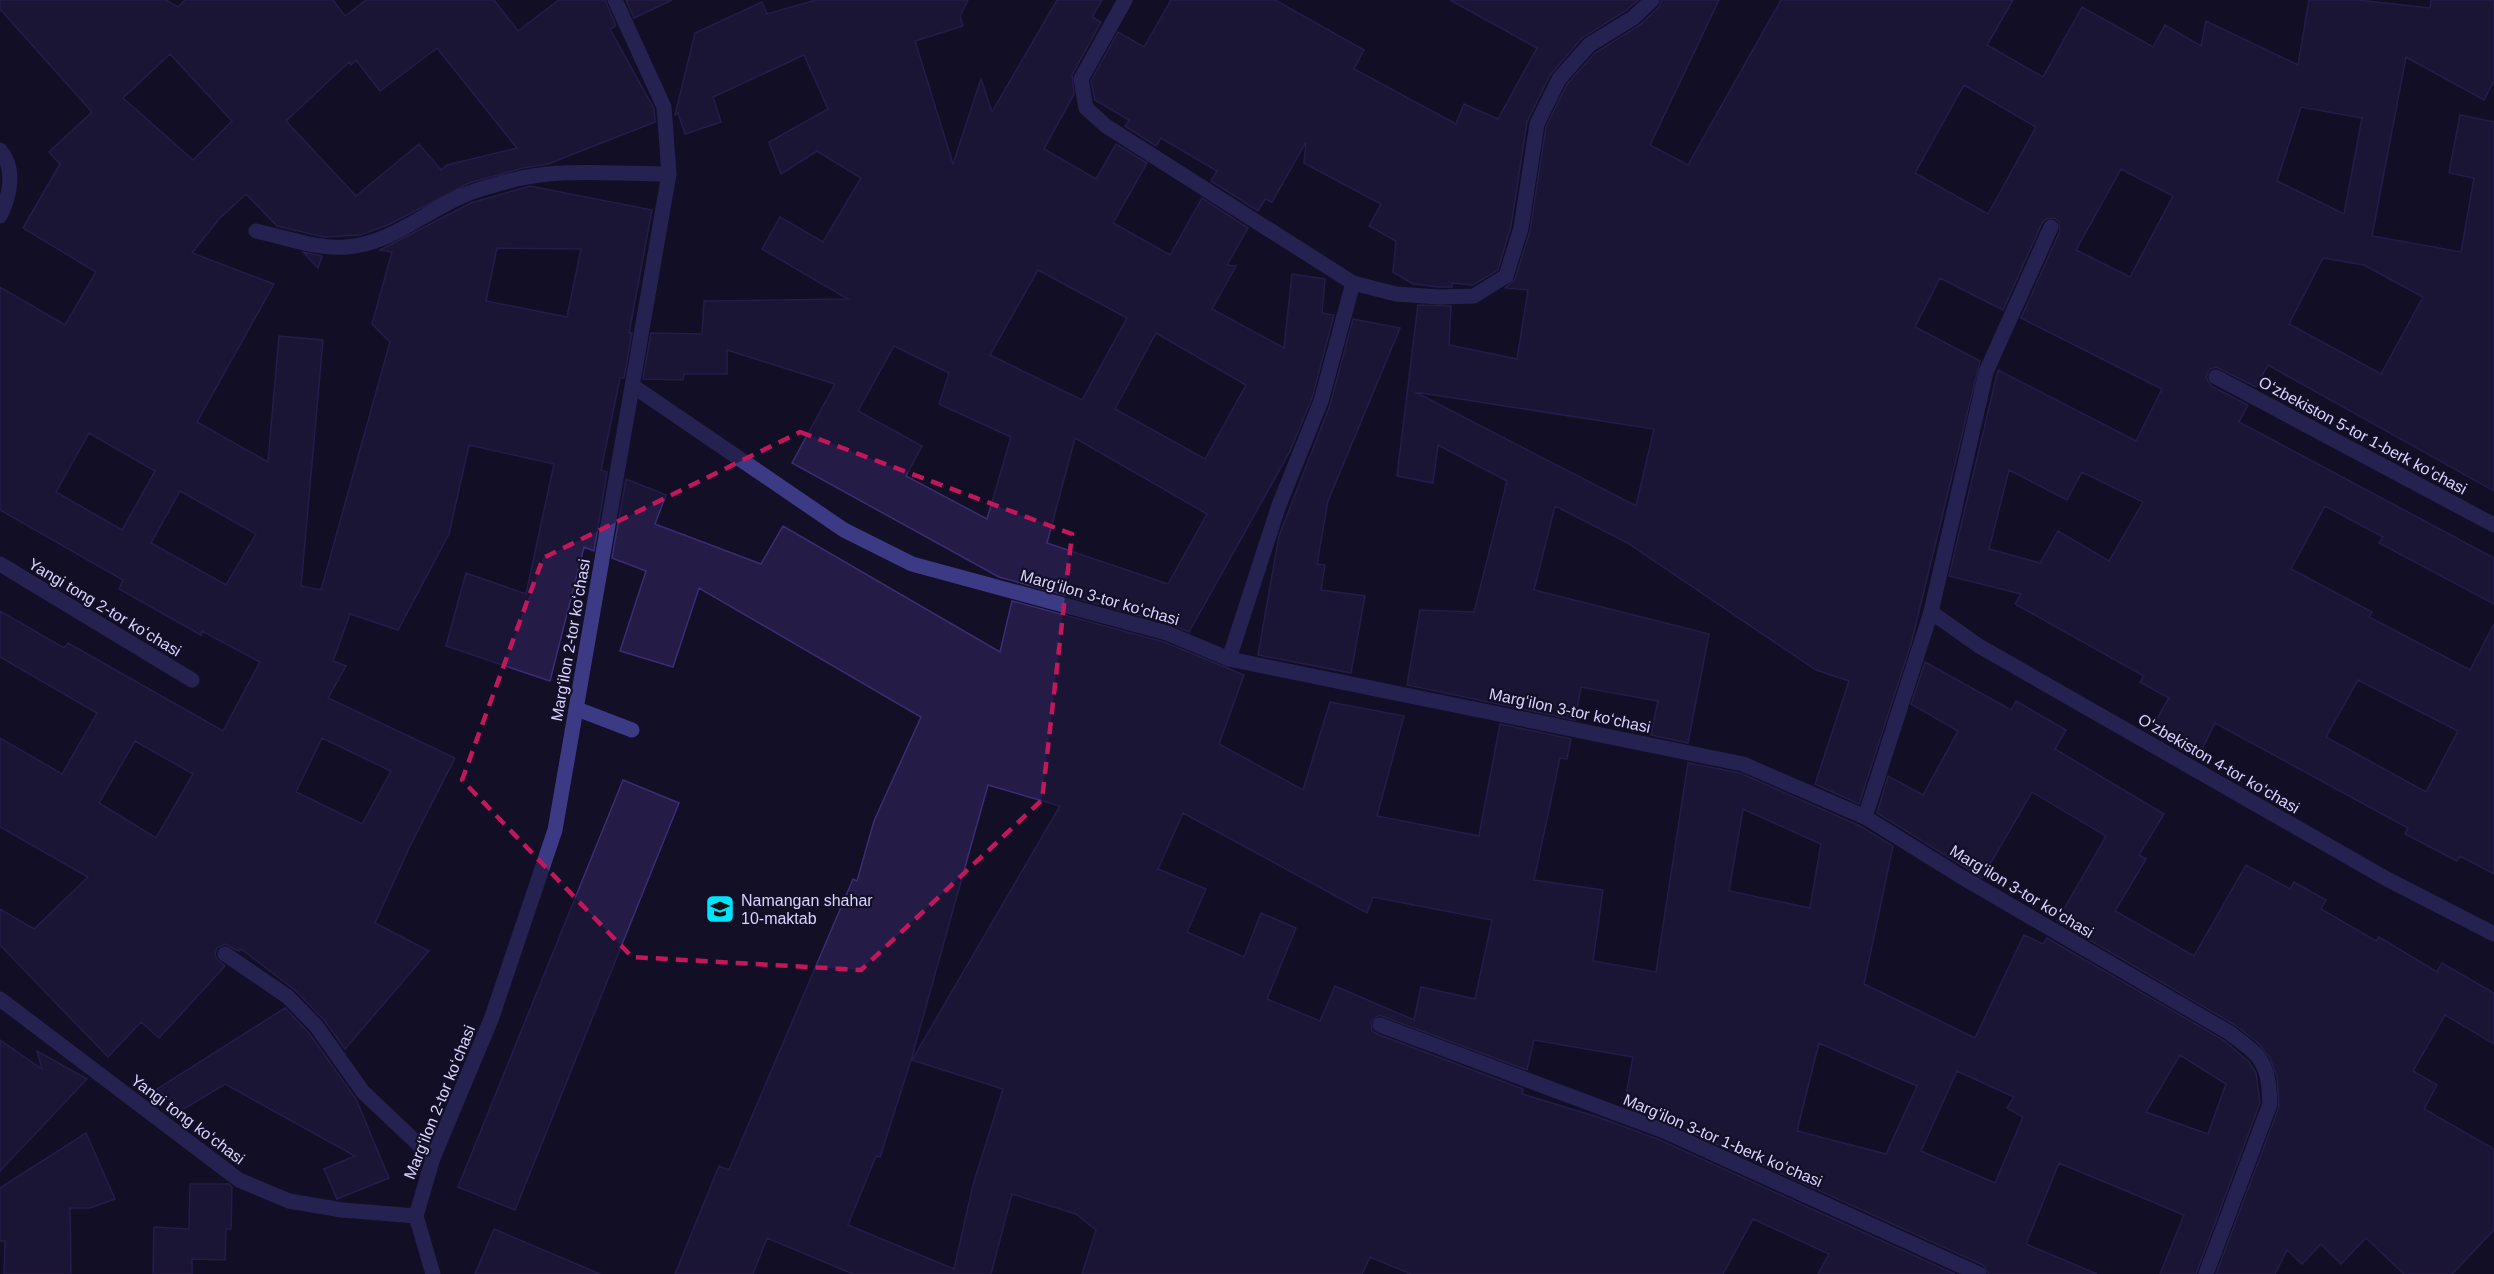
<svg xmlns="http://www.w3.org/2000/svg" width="2494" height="1274" font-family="Helvetica,sans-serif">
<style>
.building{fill:#241b47;stroke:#3b2d73;stroke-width:1.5;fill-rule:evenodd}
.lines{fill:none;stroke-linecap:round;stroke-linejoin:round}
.lane{stroke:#3d3a85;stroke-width:15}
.street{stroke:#3d3a85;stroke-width:15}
.marked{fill:none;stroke:#c2185b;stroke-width:4.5;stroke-dasharray:12 8;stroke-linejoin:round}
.labels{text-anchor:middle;stroke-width:4.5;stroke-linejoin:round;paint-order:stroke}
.street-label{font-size:16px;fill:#d9d4ff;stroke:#130f26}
.poi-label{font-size:16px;fill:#d9d4ff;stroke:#130f26;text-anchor:start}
</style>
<rect width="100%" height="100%" fill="#130f26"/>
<g class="building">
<path d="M 0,0 L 166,0 L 178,7 L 185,0 L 333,0 L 345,16 L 366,0 L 494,0 L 518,31 L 559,0 L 605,0 L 616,26 L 610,29 L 654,109 L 655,122 L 548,164 L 523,168 L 469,183 L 388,225 L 360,235 L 324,237 L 277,226 L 246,194 L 219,219 L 192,253 L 274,284 L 197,422 L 268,462 L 279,336 L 323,340 L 301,586 L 321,590 L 390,342 L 372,324 L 392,252 L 380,250 L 471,203 L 530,186 L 652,210 L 629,333 L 632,333 L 624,378 L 620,378 L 601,470 L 607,472 L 594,551 L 584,547 L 550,681 L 446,646 L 466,573 L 526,594 L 554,464 L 469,445 L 449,534 L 398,630 L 350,614 L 333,661 L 346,666 L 328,698 L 455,758 L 410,846 L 375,923 L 429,951 L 345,1049 L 324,1020 L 295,990 L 241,949 L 239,951 L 225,944 L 217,948 L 215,954 L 217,959 L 225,966 L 159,1038 L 141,1022 L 108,1057 L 0,945 L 0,909 L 34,929 L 88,877 L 0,827 L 0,738 L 62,774 L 97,713 L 0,657 L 0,611 L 64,648 L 68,643 L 223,731 L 260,662 L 202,631 L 201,635 L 119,589 L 123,580 L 0,510 L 0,287 L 65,325 L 96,272 L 23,228 L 60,164 L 49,152 L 92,112 L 0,9 ZM 437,48 L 517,148 L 447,165 L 441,170 L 419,144 L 356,196 L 286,121 L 349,62 L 351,65 L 356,60 L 380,91 ZM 170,54 L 232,121 L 193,160 L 123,98 ZM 497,248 L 581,249 L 567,317 L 486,301 ZM 89,433 L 155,471 L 122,530 L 56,492 ZM 180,491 L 256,534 L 226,585 L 151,543 ZM 322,738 L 391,771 L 362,824 L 296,792 ZM 135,741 L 193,774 L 156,838 L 99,803 Z"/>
<polygon points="626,0 672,0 634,18"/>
<path d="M 816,0 L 968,0 L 960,16 L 963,26 L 915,41 L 953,164 L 981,79 L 992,112 L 1057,0 L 1102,0 L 1092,17 L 1101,22 L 1072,75 L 1074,94 L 1044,149 L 1096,179 L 1116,144 L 1147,163 L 1113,223 L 1170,255 L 1202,198 L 1248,228 L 1227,265 L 1236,266 L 1212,309 L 1284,348 L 1292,274 L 1325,279 L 1322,313 L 1334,315 L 1312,398 L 1290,451 L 1189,632 L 1170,624 L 999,577 L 792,463 L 835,384 L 727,350 L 727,374 L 684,374 L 683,380 L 643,379 L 651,333 L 702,334 L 704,301 L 848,299 L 762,249 L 780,217 L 823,242 L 861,178 L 817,151 L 781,174 L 769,142 L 828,109 L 804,55 L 713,97 L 721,122 L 685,134 L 678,113 L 675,115 L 695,33 L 762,2 L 767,14 ZM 1038,270 L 1127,318 L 1082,400 L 990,355 ZM 1156,333 L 1246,385 L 1205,459 L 1115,409 ZM 894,346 L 949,373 L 939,404 L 1011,437 L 987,519 L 906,476 L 922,446 L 858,411 ZM 1075,438 L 1207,514 L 1168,584 L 1047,543 Z"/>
<polygon points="1171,0 1275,0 1364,50 1354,69 1456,124 1464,104 1498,119 1537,48 1450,0 1638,0 1627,10 1582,38 1550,75 1527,122 1511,226 1498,270 1473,285 1452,283 1452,287 1439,287 1413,284 1393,272 1396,241 1369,226 1381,204 1304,163 1306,142 1272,202 1265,199 1258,211 1211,181 1217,171 1161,138 1156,146 1125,126 1129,120 1095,100 1091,81 1118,32 1144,47"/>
<path d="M 1662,0 L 1719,0 L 1650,145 L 1688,165 L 1781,0 L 2013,0 L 1987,45 L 2043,77 L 2082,7 L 2153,47 L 2165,25 L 2201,46 L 2206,21 L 2298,65 L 2309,0 L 2358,0 L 2430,8 L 2431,0 L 2494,0 L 2494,81 L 2484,100 L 2406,57 L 2372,236 L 2461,252 L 2474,178 L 2449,173 L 2460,115 L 2494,122 L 2494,491 L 2268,365 L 2256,387 L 2216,367 L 2210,369 L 2206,377 L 2211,386 L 2248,405 L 2239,422 L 2494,558 L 2494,604 L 2379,543 L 2383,537 L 2325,506 L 2291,569 L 2372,612 L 2369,617 L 2470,670 L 2494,624 L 2494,874 L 2460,856 L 2457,861 L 2405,834 L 2408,828 L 2215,723 L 2201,751 L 2153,725 L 2169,698 L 2140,682 L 2144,676 L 2015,604 L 2021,594 L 1949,576 L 1998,370 L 2136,441 L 2162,389 L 2021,318 L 2060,231 L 2059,222 L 2054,218 L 2046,219 L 2042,223 L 2003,310 L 1940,278 L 1915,327 L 1980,361 L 1911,644 L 1859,804 L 1815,784 L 1849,681 L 1816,670 L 1626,542 L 1555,506 L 1534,590 L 1709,634 L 1688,743 L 1651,735 L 1658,701 L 1581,687 L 1575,720 L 1407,685 L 1420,610 L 1474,612 L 1507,481 L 1438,445 L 1433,483 L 1397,476 L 1418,305 L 1451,306 L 1449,345 L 1517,359 L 1528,290 L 1505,288 L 1515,279 L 1530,231 L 1546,127 L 1567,84 L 1595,53 L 1640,25 L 1659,7 ZM 1964,85 L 2036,127 L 1988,214 L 1915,173 ZM 2301,107 L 2362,118 L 2344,214 L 2277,181 ZM 2121,169 L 2173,196 L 2130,277 L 2076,250 ZM 2323,258 L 2364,265 L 2423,297 L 2381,374 L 2289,324 ZM 1415,392 L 1654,429 L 1636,506 ZM 2009,470 L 2067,500 L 2082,472 L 2143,502 L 2109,561 L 2058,531 L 2040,563 L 1989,549 ZM 2358,680 L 2458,731 L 2426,792 L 2326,737 Z"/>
<polygon points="303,252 322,256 318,268"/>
<polygon points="1353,319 1400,328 1328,501 1317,564 1325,565 1321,590 1365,596 1351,673 1258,655 1279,536 1330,405"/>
<path d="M 626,479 L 666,495 L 655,524 L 761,564 L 783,526 L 1000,652 L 1012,601 L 1164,642 L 1244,675 L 1219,744 L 1303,790 L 1330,702 L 1404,716 L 1377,816 L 1479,836 L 1500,724 L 1571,739 L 1567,759 L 1560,758 L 1534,880 L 1603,890 L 1593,961 L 1656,972 L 1688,763 L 1740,773 L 1860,826 L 1893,846 L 1864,984 L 1975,1038 L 2024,935 L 2043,944 L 2047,938 L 2225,1041 L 2249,1062 L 2256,1073 L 2260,1103 L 2196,1274 L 2160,1274 L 2184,1215 L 2059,1163 L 2026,1244 L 2097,1274 L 1989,1274 L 1983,1265 L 1668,1122 L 1624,1106 L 1633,1057 L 1534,1040 L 1527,1070 L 1379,1015 L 1371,1022 L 1372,1031 L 1377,1034 L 1523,1089 L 1522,1094 L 1598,1117 L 1660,1140 L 1955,1274 L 1818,1274 L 1829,1254 L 1753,1219 L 1723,1274 L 1411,1274 L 1370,1257 L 1362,1274 L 1082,1274 L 1096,1230 L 1076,1214 L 1012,1194 L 991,1274 L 853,1274 L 767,1238 L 753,1274 L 675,1274 L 719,1166 L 729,1170 L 853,879 L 857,881 L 874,821 L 921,717 L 699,588 L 673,667 L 620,651 L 646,571 L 612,558 ZM 988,785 L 1060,806 L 912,1060 L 1003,1089 L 973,1185 L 954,1269 L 848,1225 L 876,1156 L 880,1157 L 911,1060 ZM 1743,809 L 1821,844 L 1810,908 L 1729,891 ZM 1183,813 L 1367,913 L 1373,897 L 1492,920 L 1475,999 L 1421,987 L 1414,1020 L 1335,986 L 1320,1021 L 1267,999 L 1296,928 L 1261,913 L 1244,957 L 1187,932 L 1206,889 L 1158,869 ZM 1819,1043 L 1917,1086 L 1886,1154 L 1797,1131 ZM 2180,1055 L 2226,1084 L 2208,1134 L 2146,1112 ZM 1957,1071 L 2014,1097 L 2007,1108 L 2023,1117 L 1995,1183 L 1921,1151 Z"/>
<polygon points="1925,662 2011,710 2016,701 2066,730 2055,749 2164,814 2139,855 2146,859 2115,911 2194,956 2246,865 2290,889 2294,882 2326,900 2321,909 2376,941 2379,937 2437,972 2442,963 2494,993 2494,1044 2445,1015 2413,1071 2437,1085 2424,1109 2494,1149 2494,1230 2452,1274 2404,1274 2366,1238 2341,1264 2321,1244 2302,1264 2287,1250 2275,1274 2216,1274 2279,1107 2277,1077 2270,1058 2257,1042 2235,1025 2057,921 2106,836 2032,792 1982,878 1877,813 1888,776 1923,795 1958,731 1911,704"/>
<polygon points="623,780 679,803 515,1210 458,1187"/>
<polygon points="285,1008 309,1033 356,1099 389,1178 337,1199 324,1169 355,1156 225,1084 182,1110 157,1089"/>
<polygon points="0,1040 42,1069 37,1051 87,1079 0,1171"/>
<polygon points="86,1133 115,1199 90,1208 70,1208 71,1274 4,1274 5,1241 0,1241 0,1188"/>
<polygon points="190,1184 229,1184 232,1187 231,1229 226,1229 225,1260 192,1259 192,1274 153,1274 154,1227 189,1229"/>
<polygon points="494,1229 600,1274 475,1274"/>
</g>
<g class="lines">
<g class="lane">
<polyline points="577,709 632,730"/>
<polyline points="225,954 288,997 317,1027 363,1092 433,1158"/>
</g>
<g class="street">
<polyline points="1125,0 1081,79 1086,108 1106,126 1353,283"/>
<path d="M 0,150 C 16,168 10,196 0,216"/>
<path d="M 256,231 C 284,237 316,249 346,247 C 390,244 423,213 462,196 C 475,190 491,186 505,182 C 557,167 615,174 669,174"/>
<polyline points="2216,377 2494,525"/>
<path d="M 633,386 L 844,530 L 912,564 L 1167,633 L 1229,659 L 1743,764 L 1865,817 L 1960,876 L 2230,1033 C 2263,1058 2268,1062 2270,1104 L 2206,1274"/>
<polyline points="0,564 192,680"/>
<polyline points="1931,612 1979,646 2385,878 2494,934"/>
<polyline points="1229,659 1279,505 1321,401 1353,283 1396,294 1439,297 1474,296 1506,276 1521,228 1537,124 1559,79 1589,45 1633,18 1652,0"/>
<polyline points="1865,817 1931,612 1986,372 2051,227"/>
<polyline points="0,999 239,1180 289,1201 342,1210 416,1216"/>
<polyline points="1380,1025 1664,1131 1979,1274"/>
<polyline points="433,1274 416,1216 433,1158 492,1017 555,830 669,174 664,107 615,0"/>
</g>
</g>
<path d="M0 0H2494V1274H0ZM 800,432 L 1072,534 L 1042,800 L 861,970 L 632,957 L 462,780 L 543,558 Z" fill="#130f26" fill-opacity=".55" fill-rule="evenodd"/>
<path class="marked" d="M 800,432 L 1072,534 L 1042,800 L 861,970 L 632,957 L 462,780 L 543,558 Z"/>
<defs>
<g id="school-square" transform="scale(1.5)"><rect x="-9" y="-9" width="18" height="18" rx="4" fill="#00e5ff" stroke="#130f26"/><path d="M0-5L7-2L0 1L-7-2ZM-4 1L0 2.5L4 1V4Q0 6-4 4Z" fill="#111"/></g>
</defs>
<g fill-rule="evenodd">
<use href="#school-square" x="720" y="909"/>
</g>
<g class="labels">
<g class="street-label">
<text transform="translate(2363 435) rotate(28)" y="6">Oʻzbekiston 5-tor 1-berk koʻchasi</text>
<text transform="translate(1100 597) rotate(16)" y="6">Margʻilon 3-tor koʻchasi</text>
<text transform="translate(105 607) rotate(31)" y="6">Yangi tong 2-tor koʻchasi</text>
<text transform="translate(570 640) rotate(-80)" y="6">Margʻilon 2-tor koʻchasi</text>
<text transform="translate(1570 710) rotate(12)" y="6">Margʻilon 3-tor koʻchasi</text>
<text transform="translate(2219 763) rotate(30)" y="6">Oʻzbekiston 4-tor koʻchasi</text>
<text transform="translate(2022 891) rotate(31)" y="6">Margʻilon 3-tor koʻchasi</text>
<text transform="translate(439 1102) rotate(-68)" y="6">Margʻilon 2-tor koʻchasi</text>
<text transform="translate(188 1119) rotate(37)" y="6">Yangi tong koʻchasi</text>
<text transform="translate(1723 1140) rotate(23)" y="6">Margʻilon 3-tor 1-berk koʻchasi</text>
</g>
<g class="poi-label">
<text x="741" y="906">Namangan shahar<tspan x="741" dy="18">10-maktab</tspan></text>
</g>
</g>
</svg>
